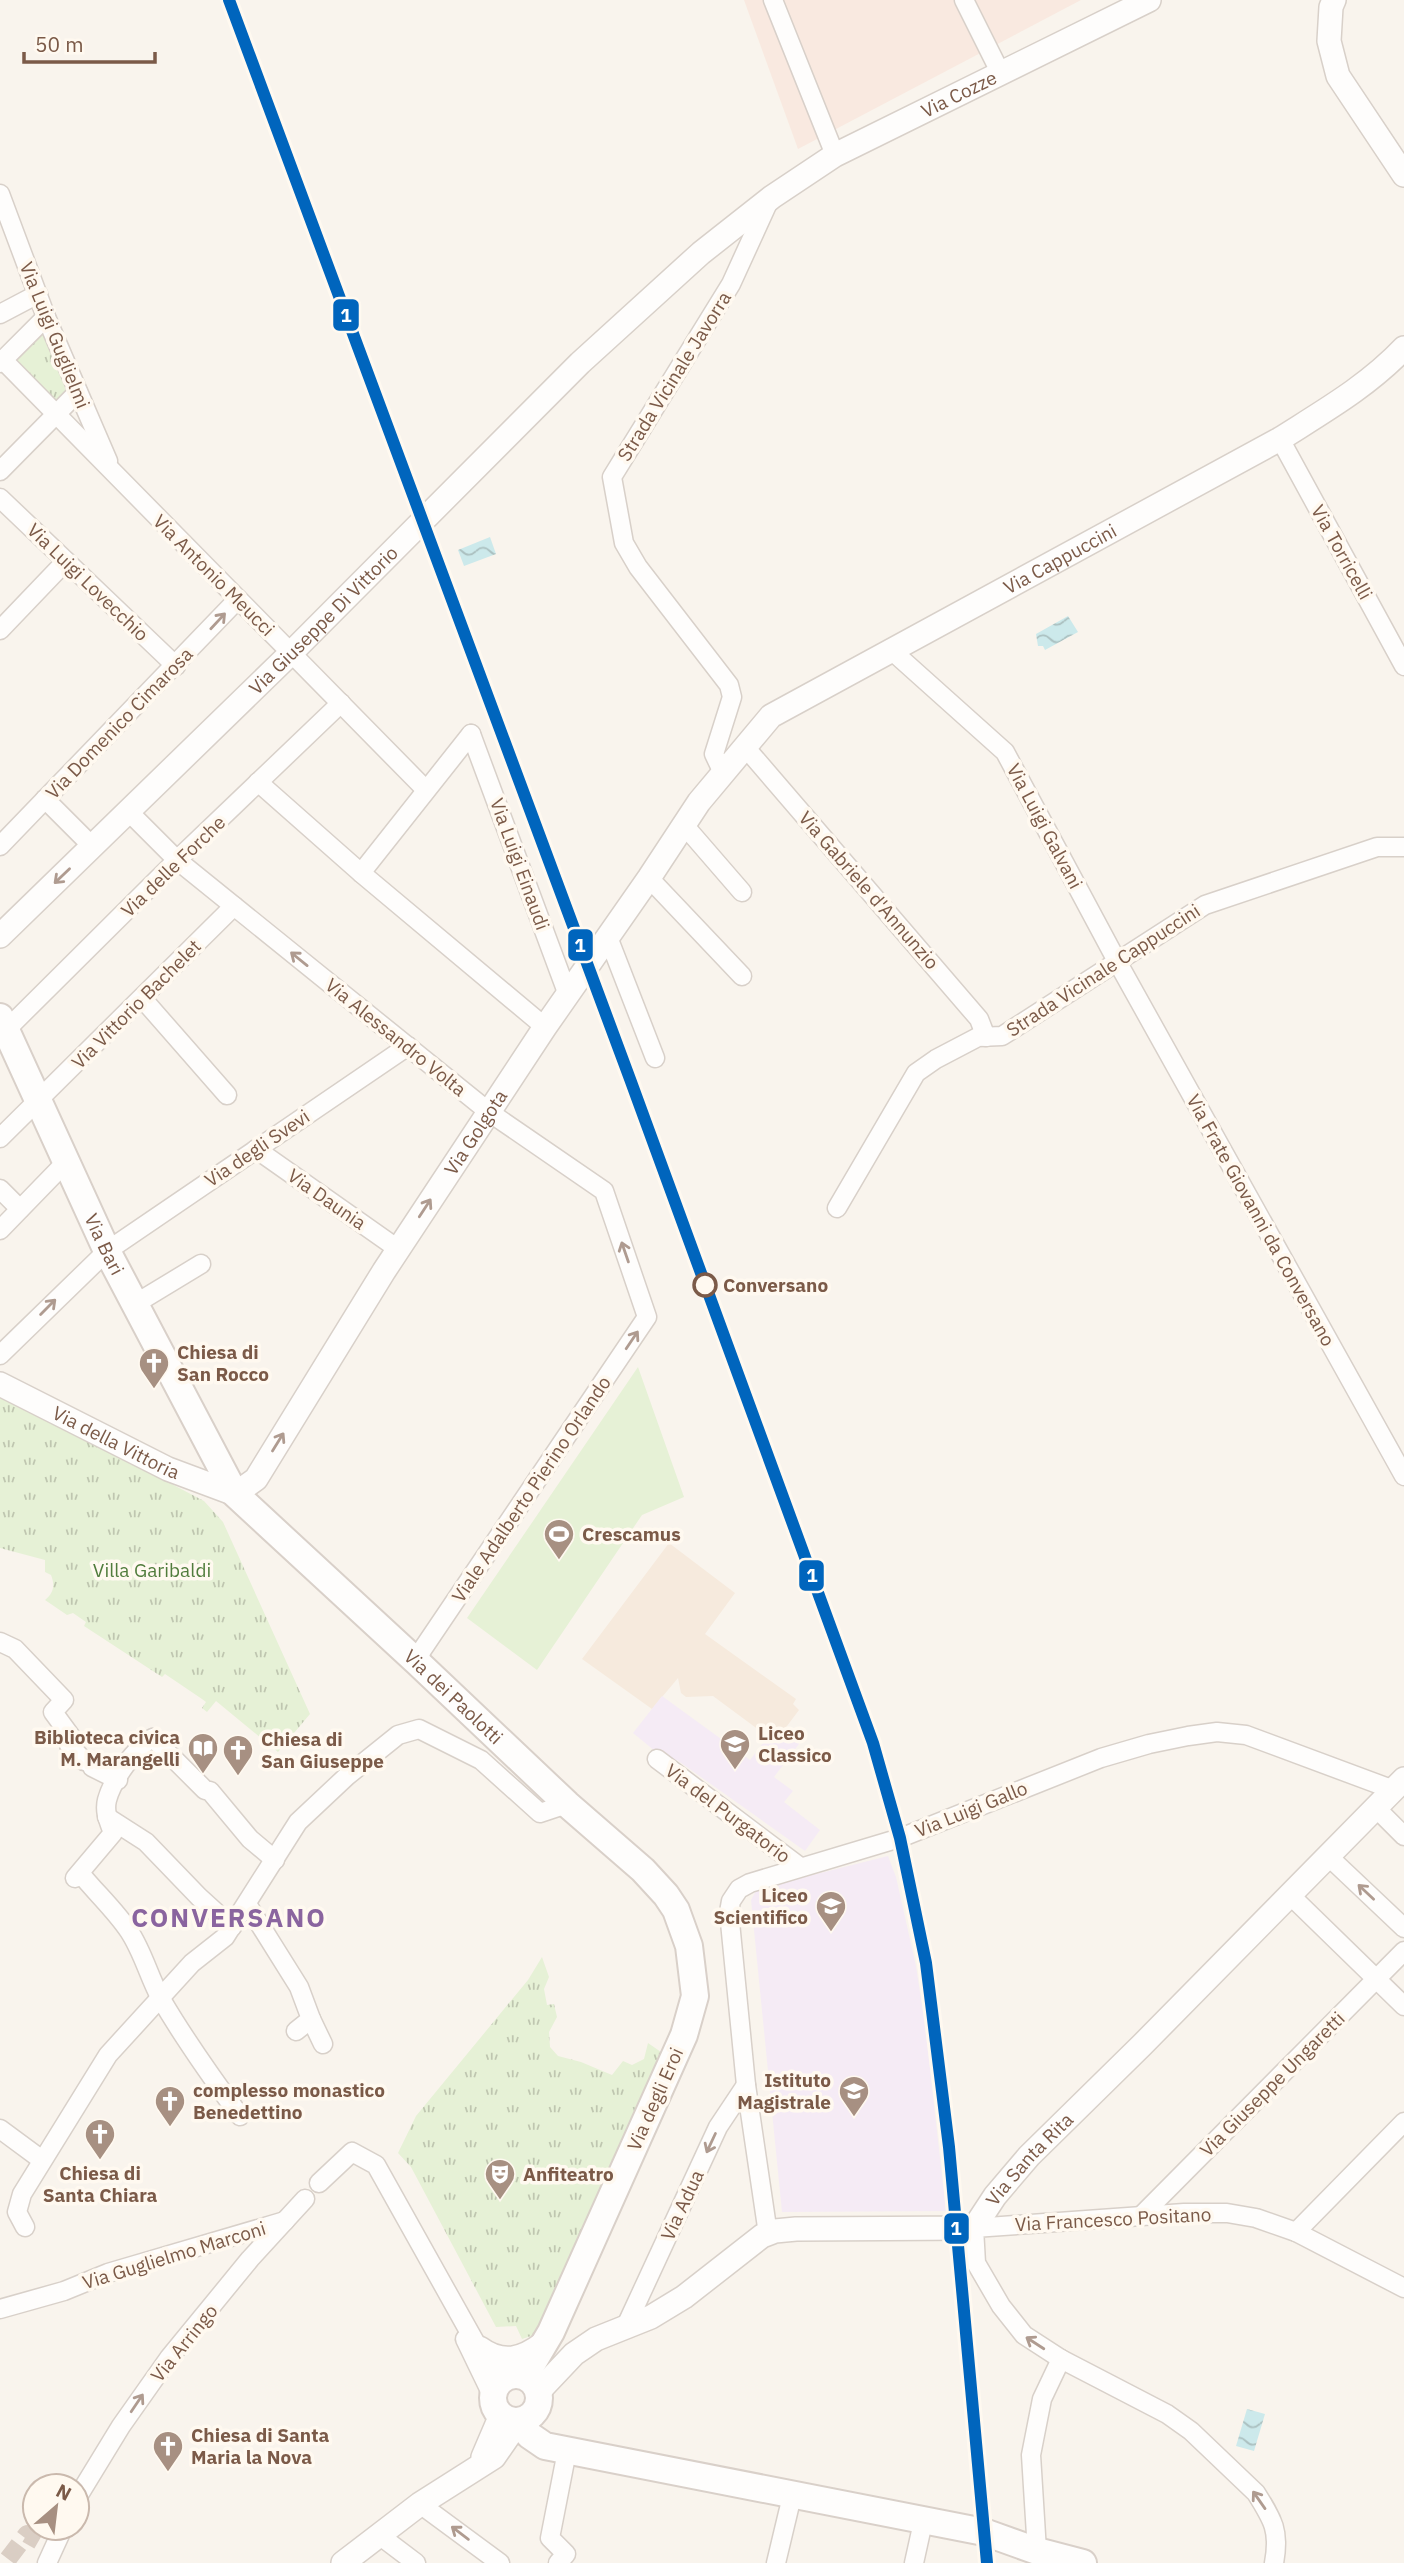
<svg xmlns="http://www.w3.org/2000/svg" width="1404" height="2563" font-family="'IBM Plex Sans',sans-serif">
<style>
.residential{fill:#f6eadd}
.commercial{fill:#f9e9e0}
.education{fill:#f5ebf5}
.grass{fill:url(#grass-tufts)}
.pitch{fill:#e6f1d6}
.water{fill:url(#water-waves)}
.lines{fill:none;stroke-linecap:round;stroke-linejoin:round}
.minor-tunnel{stroke:#dacec4;stroke-width:18;stroke-dasharray:18 9;stroke-linecap:butt}
.minor-casing{stroke:#d8d0c9;stroke-width:21}
.tertiary-casing{stroke:#d8d0c9;stroke-width:26}
.secondary-casing{stroke:#d9d0c9;stroke-width:30}
.minor{stroke:#fefdfc;stroke-width:18}
.tertiary{stroke:#fefdfc;stroke-width:23}
.secondary{stroke:#fefdfc;stroke-width:26}
.rail-1-casing{stroke:#fff9f0;stroke-width:18}
.rail-1{stroke:#0065bd;stroke-width:12}
.oneway{stroke:#af9b90}
.stop-dot{fill:#fff9f0;stroke:#7b5a48;stroke-width:3.5}
.labels{text-anchor:middle;stroke-width:7;stroke-linejoin:round;paint-order:stroke}
.street-label{font-size:19px;fill:#7b5a48;stroke:#fff9f0}
.stop-label{font-size:19px;font-weight:bold;fill:#7b5a48;stroke:#fff9f0;text-anchor:start}
.poi-label{font-size:19px;font-weight:bold;fill:#7b5a48;stroke:#fff9f0;text-anchor:start}
.park-label{font-size:19px;fill:#507c3c;stroke:#fff9f0}
.district-label{font-size:26px;font-weight:bold;letter-spacing:2px;fill:#8a649f;stroke:#fff9f0}
.line-badge{stroke:#fff9f0;stroke-width:2.5}
.badge-label{font-size:19px;text-anchor:middle;font-weight:bold;fill:#fff}
</style>
<defs>
<pattern id="grass-tufts" width="24" height="20" patternUnits="userSpaceOnUse" patternTransform="scale(1.75)"><rect width="24" height="20" fill="#e6f1d6"/><path d="M3 7l-1-3M5 7V3M7 7l1-3M15 17l-1-3M17 17v-4M19 17l1-3" fill="none" stroke="#bfc6b0"/></pattern>
<pattern id="water-waves" width="16" height="10" patternUnits="userSpaceOnUse" patternTransform="scale(1.75)"><rect width="16" height="10" fill="#cce9eb"/><path d="M0 5q4-4 8 0t8 0" fill="none" stroke="#abc0c0"/></pattern>
</defs>
<rect width="100%" height="100%" fill="#f9f4ed"/>
<polygon class="residential" points="669,1543 735,1593 705,1634 796,1699 793,1704 799,1710 775,1742 713,1696 686,1697 681,1693 678,1678 652,1709 582,1659"/>
<polygon class="commercial" points="744,0 1081,0 798,149"/>
<g class="education">
<polygon points="662,1696 750,1760 768,1737 775,1741 786,1728 802,1740 774,1777 793,1791 784,1802 820,1830 805,1851 677,1760 672,1765 633,1733"/>
<polygon points="888,1856 896,1877 916,1966 925,2025 946,2211 782,2212 751,1900 757,1889"/>
</g>
<g class="grass">
<polygon points="44,332 71,392 54,403 17,360"/>
<path d="M 0,1394 L 204,1501 L 223,1522 L 310,1714 L 278,1752 L 216,1701 L 207,1712 L 202,1708 L 206,1702 L 202,1699 L 165,1674 L 162,1677 L 84,1626 L 86,1622 L 73,1613 L 67,1615 L 45,1600 C 54,1593 55,1585 51,1575 L 45,1572 L 45,1560 L 0,1548 Z"/>
<polygon points="542,1957 549,1977 544,1989 547,2005 554,2004 557,2017 549,2032 550,2047 558,2056 581,2062 612,2075 623,2061 632,2065 644,2059 648,2043 661,2052 534,2335 522,2339 516,2326 496,2327 411,2167 398,2153 416,2116 528,1980"/>
</g>
<polygon class="pitch" points="638,1367 684,1497 642,1515 537,1670 467,1618"/>
<g class="water">
<polygon points="490,537 496,554 464,566 458,550"/>
<polygon points="1068,616 1078,632 1045,650 1043,646 1038,646 1036,634"/>
<polygon points="1247,2409 1265,2414 1254,2451 1236,2446"/>
</g>
<g class="lines">
<polyline class="minor-tunnel" points="8,2559 27,2534 48,2546"/>
<g class="minor-casing">
<g id="minor">
<polyline points="773,0 835,155"/>
<polyline points="964,0 1000,72"/>
<polyline points="0,194 46,317 108,461"/>
<polyline points="0,314 38,294"/>
<polyline points="3,360 426,790"/>
<polyline points="0,363 46,317"/>
<polyline points="1280,439 1404,666"/>
<polyline points="0,471 78,392"/>
<polyline points="0,498 176,666"/>
<polyline points="0,630 66,561"/>
<polyline points="890,649 1005,752 1118,963 1404,1476"/>
<polyline points="471,734 568,995"/>
<polyline points="746,748 979,1019 986,1037"/>
<polyline points="724,775 714,754 732,697 729,685 638,567 624,543 612,477 731,284 768,203"/>
<polyline points="258,782 361,873 545,1027"/>
<polyline points="45,799 92,846"/>
<polyline points="128,811 177,860 489,1112 604,1191 647,1317 422,1650 417,1662"/>
<polyline points="684,825 742,892"/>
<polyline points="0,846 238,599"/>
<polyline points="361,873 471,734"/>
<polyline points="649,878 742,976"/>
<polyline points="608,937 655,1058"/>
<polyline points="142,998 227,1095"/>
<polyline points="0,1036 177,860 341,703"/>
<polyline points="0,1138 234,906"/>
<polyline points="256,1149 398,1249"/>
<polyline points="0,1189 20,1209"/>
<polyline points="837,1208 916,1073 936,1059 978,1037 1002,1036 1205,905 1377,847 1404,847"/>
<polyline points="0,1230 66,1162"/>
<polyline points="135,1304 201,1264"/>
<polyline points="0,1355 107,1251 408,1046"/>
<polyline points="0,1642 15,1649 64,1700 53,1712 72,1738 69,1745 84,1761"/>
<polyline points="657,1759 800,1867"/>
<polyline points="92,1767 118,1780"/>
<polyline points="1376,1808 1404,1836"/>
<polyline points="107,1817 146,1842 199,1897 232,1927"/>
<polyline points="1328,1856 1404,1928"/>
<path d="M 80,1873 C 96,1893 115,1910 129,1931 C 143,1952 149,1977 161,1999 C 185,2040 212,2078 240,2116"/>
<path d="M 75,1878 L 113,1833 C 109,1822 104,1812 107,1800 C 112,1781 135,1747 153,1738 L 205,1790 L 210,1791 L 250,1839 L 275,1860"/>
<polyline points="1290,1895 1404,2006"/>
<polyline points="247,1904 299,1987 311,2019 296,2031"/>
<polyline points="311,2019 323,2044"/>
<polyline points="0,2129 42,2160"/>
<polyline points="319,2183 352,2152 376,2165 475,2342 485,2356 508,2376"/>
<polyline points="1141,2216 1404,1951"/>
<polyline points="25,2227 17,2212 22,2194 108,2055 192,1963 225,1937 298,1822 347,1776 398,1735 419,1729 481,1760 540,1813 567,1804"/>
<polyline points="1296,2232 1404,2122"/>
<polyline points="768,2234 746,2085 729,1912 731,1901 739,1889 750,1883 900,1838 1101,1758 1149,1744 1188,1736 1217,1732 1246,1735 1394,1790"/>
<polyline points="0,2309 64,2291 108,2273 285,2221"/>
<polyline points="625,2328 718,2127 746,2085"/>
<polyline points="465,2339 493,2397"/>
<path d="M 481,2346 C 503,2362 521,2357 541,2342"/>
<polyline points="77,2498 121,2426 169,2358 250,2259 305,2199"/>
<polyline points="420,2504 500,2563"/>
<polyline points="379,2535 416,2563"/>
<polyline points="1037,2551 1031,2455 1042,2399 1061,2359"/>
<polyline points="47,2563 63,2528"/>
<polyline points="558,2563 566,2554 550,2538 567,2451"/>
<polyline points="776,2563 792,2496"/>
<polyline points="914,2563 923,2522"/>
<path d="M 1274,2563 C 1280,2531 1273,2520 1256,2493 L 1191,2431 L 1167,2414 L 1061,2359 L 1024,2335 L 1001,2306 L 976,2263 L 974,2228 L 1184,2213 L 1227,2213 L 1256,2218 L 1296,2232 L 1404,2288"/>
</g>
</g>
<g class="tertiary-casing">
<g id="tertiary">
<polyline points="1334,0 1331,7 1329,41 1338,76 1404,175"/>
<path id="s1" d="M 0,936 L 291,653 L 580,363 L 701,253 L 772,197 L 835,155 L 1149,0"/>
<path id="s2" d="M 0,1384 L 168,1469 L 235,1494 L 256,1479 L 384,1271 L 545,1027 L 649,878 L 699,802 L 771,716 L 1280,439 C 1324,411 1368,386 1404,348"/>
<path id="s3" d="M 539,2391 L 574,2354 L 596,2339 L 651,2317 L 684,2297 L 762,2236 L 775,2231 L 796,2229 L 974,2228 L 995,2196 L 1029,2156 L 1142,2045 L 1404,1779"/>
<polyline points="483,2457 501,2415"/>
<polyline points="343,2563 420,2504 494,2457 519,2421"/>
</g>
</g>
<g class="secondary-casing">
<g id="secondary">
<path id="s4" d="M 0,1017 L 107,1251 L 235,1494 L 417,1662 L 567,1804 L 643,1870 L 666,1895 L 676,1910 L 689,1946 L 695,1996 L 684,2035 L 551,2332 L 525,2376"/>
<circle cx="516" cy="2398" r="23"/>
<polyline points="522,2421 529,2435 545,2446 984,2532 1037,2551 1083,2563"/>
</g>
</g>
<use href="#minor" class="minor"/>
<use href="#tertiary" class="tertiary"/>
<use href="#secondary" class="secondary"/>
<g class="rail-1-casing">
<polyline id="rail-1" points="229,0 630,1079 873,1743 900,1838 926,1963 949,2147 987,2563"/>
</g>
<use href="#rail-1" class="rail-1"/>
</g>
<defs><path id="oneway-shaft" d="M-6 0H5M1.5-3L5.5 0L1.5 3" fill="none" stroke-width="1.6" stroke-linecap="round" stroke-linejoin="round" transform="scale(1.75)"/></defs>
<g class="oneway">
<use href="#oneway-shaft" transform="translate(218 621) rotate(-47)"/>
<use href="#oneway-shaft" transform="translate(62 876) rotate(136)"/>
<use href="#oneway-shaft" transform="translate(299 959) rotate(-141)"/>
<use href="#oneway-shaft" transform="translate(425 1208) rotate(-57)"/>
<use href="#oneway-shaft" transform="translate(625 1252) rotate(-109)"/>
<use href="#oneway-shaft" transform="translate(48 1307) rotate(-45)"/>
<use href="#oneway-shaft" transform="translate(632 1340) rotate(-56)"/>
<use href="#oneway-shaft" transform="translate(278 1442) rotate(-58)"/>
<use href="#oneway-shaft" transform="translate(1366 1892) rotate(-137)"/>
<use href="#oneway-shaft" transform="translate(711 2143) rotate(115)"/>
<use href="#oneway-shaft" transform="translate(1035 2343) rotate(-147)"/>
<use href="#oneway-shaft" transform="translate(137 2403) rotate(-56)"/>
<use href="#oneway-shaft" transform="translate(1259 2500) rotate(-125)"/>
<use href="#oneway-shaft" transform="translate(460 2533) rotate(-143)"/>
</g>
<defs>
<g id="church-pin" transform="scale(1.575)"><path d="M0 17L-7.5 6A9.5 9.5 0 1 1 7.5 6Z" fill="#a79082" stroke="#fff9f0"/><path d="M-1.2-6h2.4v3.5h3.3v2.4h-3.3V6h-2.4V-.1h-3.3v-2.4h3.3Z" fill="#fff"/></g>
<g id="stadium-pin" transform="scale(1.575)"><path d="M0 17L-7.5 6A9.5 9.5 0 1 1 7.5 6Z" fill="#a79082" stroke="#fff9f0"/><path d="M0-5a6.5 5 0 1 0 0 10a6.5 5 0 1 0 0-10ZM-3.5-1.8h7v3.6h-7Z" fill="#fff"/></g>
<g id="school-pin" transform="scale(1.575)"><path d="M0 17L-7.5 6A9.5 9.5 0 1 1 7.5 6Z" fill="#a79082" stroke="#fff9f0"/><path d="M0-5L7-2L0 1L-7-2ZM-4 1L0 2.5L4 1V4Q0 6-4 4Z" fill="#fff"/></g>
<g id="library-pin" transform="scale(1.575)"><path d="M0 17L-7.5 6A9.5 9.5 0 1 1 7.5 6Z" fill="#a79082" stroke="#fff9f0"/><path d="M-6-4Q-3-5.5-.7-3.5V5Q-3 3-6 4ZM6-4Q3-5.5 .7-3.5V5Q3 3 6 4Z" fill="#fff"/></g>
<g id="theatre-pin" transform="scale(1.575)"><path d="M0 17L-7.5 6A9.5 9.5 0 1 1 7.5 6Z" fill="#a79082" stroke="#fff9f0"/><path d="M-5-5.5Q0-4 5-5.5V0Q5 5 0 6Q-5 5-5 0ZM-3.3-2.5H-1v1.5H-3.3ZM1-2.5H3.3v1.5H1ZM-2.8 1Q0 5.5 2.8 1Z" fill="#fff"/></g>
</defs>
<g fill-rule="evenodd">
<use href="#church-pin" x="154" y="1363"/>
<use href="#stadium-pin" x="559" y="1534"/>
<use href="#school-pin" x="735" y="1744"/>
<use href="#library-pin" x="203" y="1748"/>
<use href="#church-pin" x="238" y="1750"/>
<use href="#school-pin" x="831" y="1906"/>
<use href="#school-pin" x="854" y="2091"/>
<use href="#church-pin" x="170" y="2101"/>
<use href="#church-pin" x="100" y="2134"/>
<use href="#theatre-pin" x="500" y="2174"/>
<use href="#church-pin" x="168" y="2446"/>
</g>
<circle class="stop-dot" cx="705" cy="1285" r="11"/>
<g class="labels">
<g class="street-label">
<text dy="7" stroke="none"><textPath href="#s1" startOffset="1283">Via Cozze</textPath></text>
<text transform="translate(55 335) rotate(68)" y="7">Via Luigi Guglielmi</text>
<text transform="translate(674 376) rotate(-58)" y="7">Strada Vicinale Javorra</text>
<text transform="translate(1342 552) rotate(61)" y="7">Via Torricelli</text>
<text dy="7" stroke="none"><textPath href="#s2" startOffset="1536">Via Cappuccini</textPath></text>
<text transform="translate(214 575) rotate(45)" y="7">Via Antonio Meucci</text>
<text transform="translate(88 582) rotate(44)" y="7">Via Luigi Lovecchio</text>
<text dy="7" stroke="none"><textPath href="#s1" startOffset="452">Via Giuseppe Di Vittorio</textPath></text>
<text transform="translate(119 723) rotate(-46)" y="7">Via Domenico Cimarosa</text>
<text transform="translate(1045 826) rotate(62)" y="7">Via Luigi Galvani</text>
<text transform="translate(520 864) rotate(70)" y="7">Via Luigi Einaudi</text>
<text transform="translate(173 866) rotate(-44)" y="7">Via delle Forche</text>
<text transform="translate(869 890) rotate(49)" y="7">Via Gabriele d'Annunzio</text>
<text transform="translate(1103 970) rotate(-33)" y="7">Strada Vicinale Cappuccini</text>
<text transform="translate(136 1004) rotate(-45)" y="7">Via Vittorio Bachelet</text>
<text transform="translate(396 1037) rotate(39)" y="7">Via Alessandro Volta</text>
<text dy="7" stroke="none"><textPath href="#s2" startOffset="696">Via Golgota</textPath></text>
<text transform="translate(257 1148) rotate(-34)" y="7">Via degli Svevi</text>
<text transform="translate(327 1199) rotate(35)" y="7">Via Daunia</text>
<text transform="translate(1261 1220) rotate(61)" y="7">Via Frate Giovanni da Conversano</text>
<text dy="7" stroke="none"><textPath href="#s4" startOffset="250">Via Bari</textPath></text>
<text dy="7" stroke="none"><textPath href="#s2" startOffset="130">Via della Vittoria</textPath></text>
<text transform="translate(531 1489) rotate(-56)" y="7">Viale Adalberto Pierino Orlando</text>
<text dy="7" stroke="none"><textPath href="#s4" startOffset="830">Via dei Paolotti</textPath></text>
<text transform="translate(971 1809) rotate(-22)" y="7">Via Luigi Gallo</text>
<text transform="translate(728 1813) rotate(37)" y="7">Via del Purgatorio</text>
<text transform="translate(1272 2084) rotate(-45)" y="7">Via Giuseppe Ungaretti</text>
<text transform="translate(655 2099) rotate(-66)" y="7">Via degli Eroi</text>
<text dy="7" stroke="none"><textPath href="#s3" startOffset="576">Via Santa Rita</textPath></text>
<text transform="translate(682 2205) rotate(-65)" y="7">Via Adua</text>
<text transform="translate(1113 2219) rotate(-3)" y="7">Via Francesco Positano</text>
<text transform="translate(174 2255) rotate(-17)" y="7">Via Guglielmo Marconi</text>
<text transform="translate(184 2343) rotate(-51)" y="7">Via Arringo</text>
</g>
<g class="stop-label">
<text x="723" y="1292">Conversano</text>
</g>
<g class="poi-label">
<text x="177" y="1359">Chiesa di<tspan x="177" dy="22">San Rocco</tspan></text>
<text x="582" y="1541">Crescamus</text>
<text x="758" y="1740">Liceo<tspan x="758" dy="22">Classico</tspan></text>
<text x="180" y="1744" text-anchor="end">Biblioteca civica<tspan x="180" dy="22">M. Marangelli</tspan></text>
<text x="261" y="1746">Chiesa di<tspan x="261" dy="22">San Giuseppe</tspan></text>
<text x="808" y="1902" text-anchor="end">Liceo<tspan x="808" dy="22">Scientifico</tspan></text>
<text x="831" y="2087" text-anchor="end">Istituto<tspan x="831" dy="22">Magistrale</tspan></text>
<text x="193" y="2097">complesso monastico<tspan x="193" dy="22">Benedettino</tspan></text>
<text x="100" y="2180" text-anchor="middle">Chiesa di<tspan x="100" dy="22">Santa Chiara</tspan></text>
<text x="523" y="2181">Anfiteatro</text>
<text x="191" y="2442">Chiesa di Santa<tspan x="191" dy="22">Maria la Nova</tspan></text>
</g>
<g class="park-label">
<text x="152" y="1577">Villa Garibaldi</text>
</g>
<g class="district-label">
<text x="229" y="1927">CONVERSANO</text>
</g>
</g>
<g class="line-badge">
<rect x="332" y="298" width="28" height="34" rx="7" fill="#0065bd"/>
<rect x="567" y="928" width="27" height="34" rx="7" fill="#0065bd"/>
<rect x="798" y="1559" width="27" height="33" rx="7" fill="#0065bd"/>
<rect x="943" y="2212" width="27" height="33" rx="7" fill="#0065bd"/>
</g>
<g class="badge-label">
<text x="346" y="322">1</text>
<text x="580" y="952">1</text>
<text x="812" y="1582">1</text>
<text x="956" y="2235">1</text>
</g>
<g transform="translate(56 2507) rotate(28)"><circle r="33" fill="#fff9f0" stroke="#cab9ad" stroke-width="2"/>
<path d="M0-5L12 26L0 18L-12 26Z" fill="#a79082"/>
<text y="-10" font-size="19" font-weight="bold" text-anchor="middle" fill="#7b5a48">N</text>
</g>
<path d="M24 52v10h131v-10" fill="none" stroke="#7b5a48" stroke-width="3.5"/>
<text x="35" y="52" font-size="21" fill="#7b5a48" stroke="#fff9f0" stroke-width="5" paint-order="stroke">50 m</text>
</svg>
